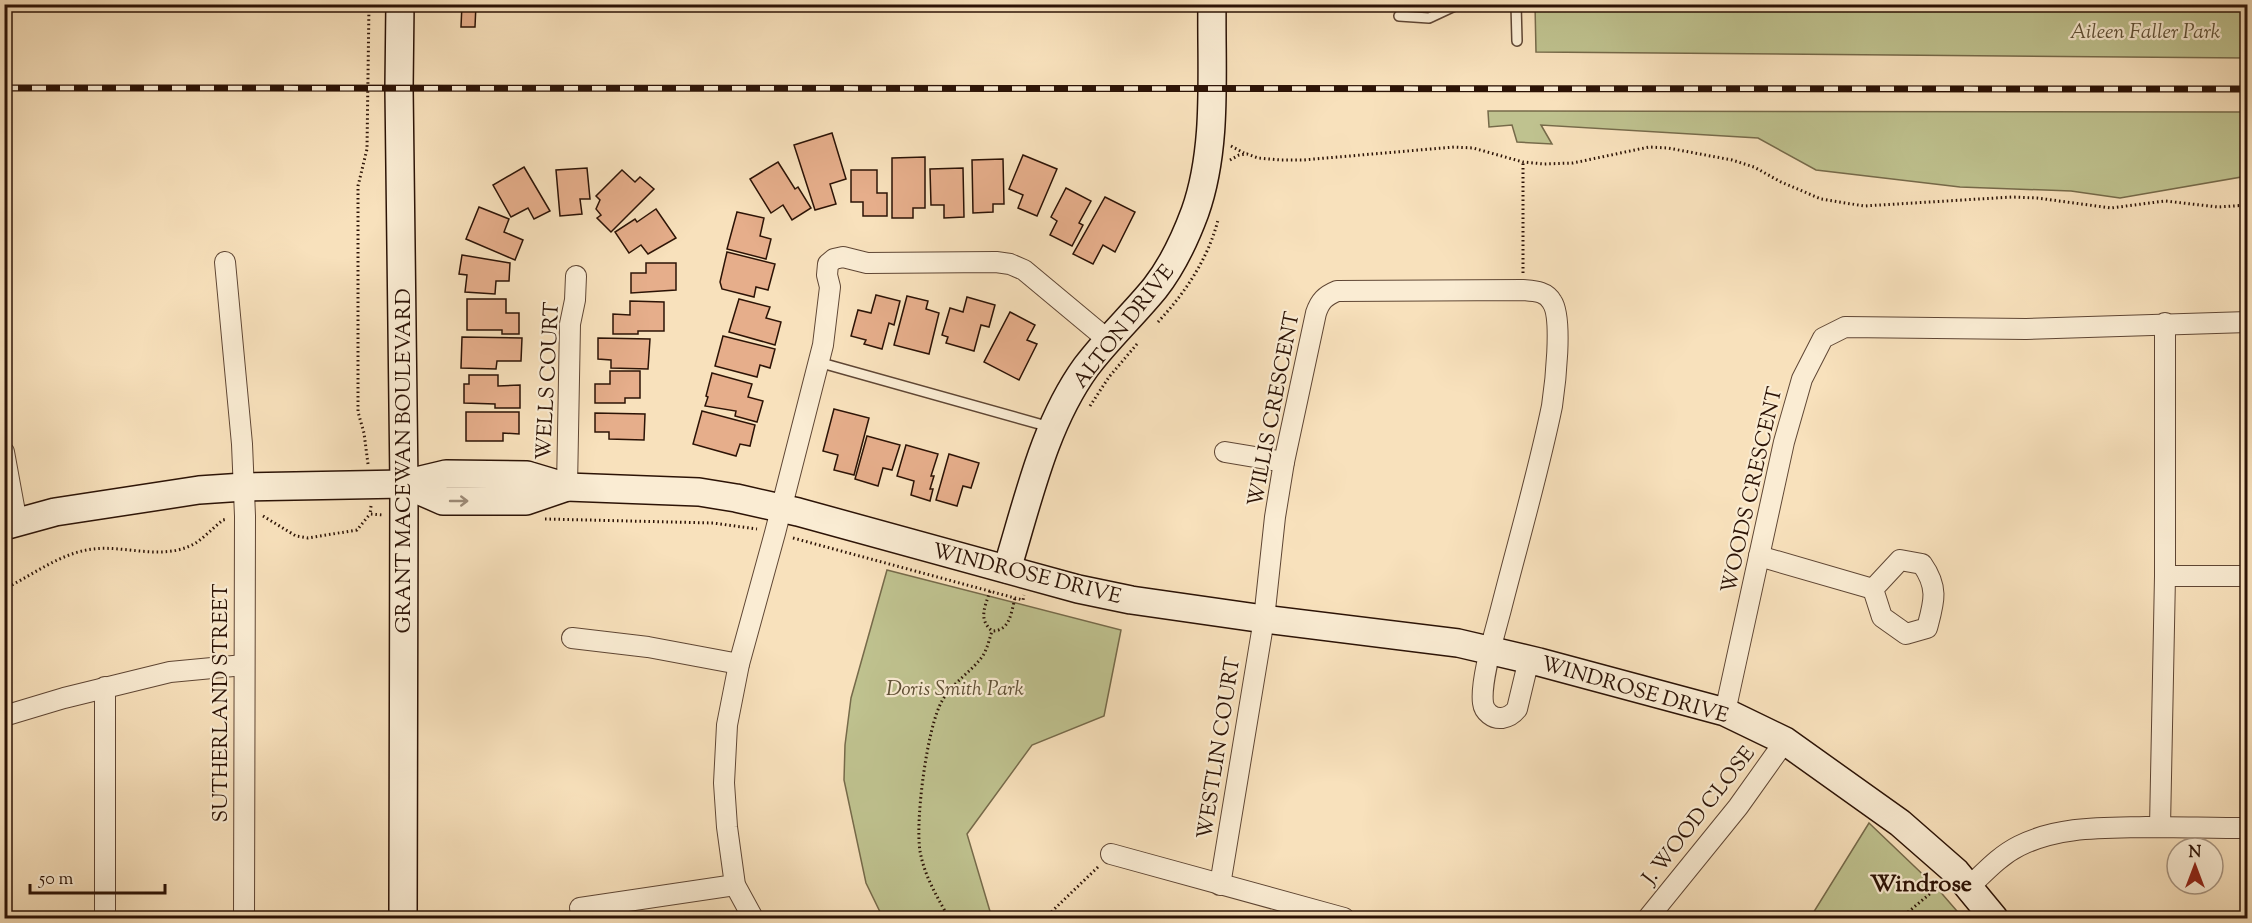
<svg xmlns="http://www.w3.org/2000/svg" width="2252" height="923" font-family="'Sorts Mill Goudy',serif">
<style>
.green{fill:#bfc28f;stroke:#766a4a;stroke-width:1.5}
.building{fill:#e6ae8b;stroke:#2c1306;stroke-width:1.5}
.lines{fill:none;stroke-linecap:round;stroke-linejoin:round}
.lane-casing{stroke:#5f4634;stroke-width:12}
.street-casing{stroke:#5f4634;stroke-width:22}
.secondary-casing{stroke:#2c1306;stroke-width:30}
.path{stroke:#2c1306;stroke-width:3;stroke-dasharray:1.5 3;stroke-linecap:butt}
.lane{stroke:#faecd3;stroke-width:9}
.street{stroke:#faecd3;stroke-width:20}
.secondary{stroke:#faecd3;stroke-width:27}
.rail-casing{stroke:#2c1306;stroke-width:7}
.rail{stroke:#faecd3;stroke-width:4.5;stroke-dasharray:14;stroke-linecap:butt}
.oneway{stroke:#9d8a77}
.labels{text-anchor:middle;stroke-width:4.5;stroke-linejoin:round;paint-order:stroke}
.park-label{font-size:21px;font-style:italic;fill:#5f5036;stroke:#faecd3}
.street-label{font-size:21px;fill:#2c1306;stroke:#faecd3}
.quarter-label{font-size:24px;font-weight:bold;fill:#2c1306;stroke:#faecd3}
</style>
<rect width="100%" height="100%" fill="#f8e1bc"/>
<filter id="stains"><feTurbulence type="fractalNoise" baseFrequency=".00333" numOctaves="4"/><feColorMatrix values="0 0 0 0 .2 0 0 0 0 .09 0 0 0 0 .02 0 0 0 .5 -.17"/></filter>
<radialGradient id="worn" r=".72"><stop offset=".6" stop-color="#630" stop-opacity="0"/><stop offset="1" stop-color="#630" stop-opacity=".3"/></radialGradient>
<g class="green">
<polygon points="1535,5 2247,5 2247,58 1536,52"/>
<polygon points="1488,111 2247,112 2247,176 2120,198 2071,191 1960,187 1816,170 1758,138 1541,125 1552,144 1517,142 1512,125 1489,127"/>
<polygon points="887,570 1121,630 1104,716 1032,745 967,834 992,918 883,918 866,883 844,780 845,745 851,698"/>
<polygon points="1869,823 1937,888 1963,918 1810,918"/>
</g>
<g class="building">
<polygon points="462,4 476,4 475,27 461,27"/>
<polygon points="832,133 846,179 830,184 836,204 815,210 794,145"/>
<polygon points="1023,155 1057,169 1037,216 1018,208 1023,195 1009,189"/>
<polygon points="925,157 925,208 913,208 913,218 892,218 892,158"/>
<polygon points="1003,159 1004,204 993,204 993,212 973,213 972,160"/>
<polygon points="778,162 795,189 798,187 811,208 792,220 783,205 771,213 750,179"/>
<polygon points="524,167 550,211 534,219 528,208 511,217 493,185"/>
<polygon points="587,168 590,199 580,199 582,214 560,216 556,170"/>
<polygon points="963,168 964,217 944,218 944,205 931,205 930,169"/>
<polygon points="622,170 635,182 640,177 654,189 611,232 597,218 601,215 596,209 600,200 596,196"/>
<polygon points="851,170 877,170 877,193 887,193 887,216 863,216 863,202 851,202"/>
<polygon points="1066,188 1091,201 1079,223 1083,225 1072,246 1050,235 1057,221 1051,217"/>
<polygon points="1105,197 1135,212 1115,252 1103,245 1093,264 1073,254"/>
<polygon points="479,207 509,219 504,232 523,240 515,260 466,239"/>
<polygon points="656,209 676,238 648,254 641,245 629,253 615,232 635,219 637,222"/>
<polygon points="737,212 764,218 760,236 771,239 766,259 727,249"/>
<polygon points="727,252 775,264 768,290 756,287 754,297 722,289 720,282"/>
<polygon points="462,255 510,263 509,281 496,281 495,294 465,292 467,275 459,274"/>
<polygon points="646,263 676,263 676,290 631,293 631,273 646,273"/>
<polygon points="876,295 900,301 894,325 889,323 882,349 864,344 866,340 851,336 858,310 871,313"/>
<polygon points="907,296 928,301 926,309 939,313 929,354 894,345"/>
<polygon points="967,297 995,305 989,327 981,325 974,351 946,343 948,337 942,335 950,308 963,312"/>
<polygon points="467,299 506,299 506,313 519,313 519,334 502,334 502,330 467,330"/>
<polygon points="739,299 770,307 766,318 781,322 775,345 729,332"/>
<polygon points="630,301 664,302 664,331 638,331 638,334 613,334 613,314 630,315"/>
<polygon points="1010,312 1035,325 1027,340 1037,344 1019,380 984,362"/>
<polygon points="723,336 775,349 770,368 760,365 757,377 715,366"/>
<polygon points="462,337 522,338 521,361 497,361 496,369 461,368"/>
<polygon points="598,338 650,339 648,369 611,368 611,360 598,359"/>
<polygon points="610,371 640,371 640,398 625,398 625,403 595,403 595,384 610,384"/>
<polygon points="712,373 752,384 748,397 763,401 757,422 735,416 736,411 705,406 708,397 706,396"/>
<polygon points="469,375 498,375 498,386 520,385 520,408 495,408 495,404 464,403 464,384 469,384"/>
<polygon points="834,409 869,418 854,475 834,470 838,455 823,451"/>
<polygon points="702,411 755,425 750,446 740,444 736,456 693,444"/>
<polygon points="466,412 519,412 519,434 503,433 503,441 466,441"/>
<polygon points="595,413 645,414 644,440 609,439 609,432 595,432"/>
<polygon points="867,436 900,445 892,470 883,468 878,486 855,479"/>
<polygon points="906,445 938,454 931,476 934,476 930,489 933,489 930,501 911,495 914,481 897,476"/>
<polygon points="949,454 979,463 971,488 963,486 957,506 936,500"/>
</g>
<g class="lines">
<g class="lane-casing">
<g id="lane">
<polyline points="1516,4 1517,41"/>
<polyline points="1399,16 1429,18 1459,4"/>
<polyline points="818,362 1050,427"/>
</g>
</g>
<g class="street-casing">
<g id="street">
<polyline points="225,262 242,444 245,516 244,918"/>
<polyline points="4,452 17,523"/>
<polyline points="1225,452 1284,462"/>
<polyline points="567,487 570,324 575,300 576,276"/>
<polyline points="1759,556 1873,589"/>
<path d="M 1900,560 L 1922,564 C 1939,588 1934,602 1927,628 L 1906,634 L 1882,617 L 1873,589 Z"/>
<polyline points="2165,576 2246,576"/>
<polyline points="572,638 648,647 739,664"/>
<polyline points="105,687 105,918"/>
<polyline points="1725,712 1784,442 1802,379 1823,338 1845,327 2026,329 2248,322"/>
<polyline points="4,716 64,698 170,672 244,665"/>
<polyline points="2160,827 2165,576 2165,323"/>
<polyline points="1111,854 1344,918"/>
<path d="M 1220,885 L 1264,619 L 1275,517 L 1284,462 L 1316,313 C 1320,301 1325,296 1337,291 L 1523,290 C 1534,291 1546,291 1552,302 C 1563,318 1555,386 1552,406 C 1538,474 1518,542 1501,609 C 1495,632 1480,681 1483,703 C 1484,712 1493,719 1502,718 C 1509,717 1513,714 1517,709 L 1529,659"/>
<path d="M 1969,887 C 1985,872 1999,856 2019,846 C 2059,826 2103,828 2146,827 C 2180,827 2214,828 2248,828"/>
<polyline points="580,908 735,885"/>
<polyline points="753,918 735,885 727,827 724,783 727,725 739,664 775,533 823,345 830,287 827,275 828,264 834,259 843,257 867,263 996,262 1010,264 1024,270 1108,340"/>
<polyline points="1648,918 1738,807 1785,741"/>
</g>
</g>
<g class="secondary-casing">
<g id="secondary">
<polyline points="400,4 399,88 404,484 403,918"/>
<polyline points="404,484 443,501 526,501 567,487"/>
<polyline points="4,526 55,512 199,490 244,487 404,484 446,474 527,475 567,487 699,492 736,498 798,512 1078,589 1131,600 1264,619 1458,643 1539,662 1725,712 1785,741 1900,823 1956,872 1994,918"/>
<path d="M 1007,569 C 1028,501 1044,425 1086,367 C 1107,339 1133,315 1155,288 C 1173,265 1185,239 1195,212 C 1218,147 1211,72 1212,4"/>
</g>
</g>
<g class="path">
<polyline points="1231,146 1244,153"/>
<polyline points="1230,160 1239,155 1247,154 1258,158 1281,160 1303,160 1454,147 1473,148 1523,162 1544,164 1573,163 1649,147 1668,148 1732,160 1754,167 1781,182 1821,199 1864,206 2012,197 2037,198 2111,208 2165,201 2218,207 2248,205"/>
<polyline points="1523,273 1523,163"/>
<path d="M 1158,322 C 1185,293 1208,259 1218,220"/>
<polyline points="1090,406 1109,377 1137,344"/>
<polyline points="368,464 364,433 358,412 358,186 367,149 369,4"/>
<polyline points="371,506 370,514 383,515"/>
<polyline points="263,516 296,536 308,538 357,530 370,514"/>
<polyline points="545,519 713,523 757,529"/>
<polyline points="793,538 1015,598 1023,600 1024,595"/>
<path d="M 4,589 C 33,575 60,553 93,549 C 126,545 162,561 194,544 C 204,538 213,528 223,520 L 227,519"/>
<path d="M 990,591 C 985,607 978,619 992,631 C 1010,631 1011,613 1015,598"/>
<path d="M 949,918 C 937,897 924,875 920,851 C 915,821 927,727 942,701 C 952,683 970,673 982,657 C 987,650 989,640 992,631"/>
<polyline points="1045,918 1098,867"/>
<polyline points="1901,918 1938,887"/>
</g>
<use href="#lane" class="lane"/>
<use href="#street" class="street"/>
<use href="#secondary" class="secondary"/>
<g class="rail-casing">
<polyline id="rail" points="4,88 2248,89"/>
</g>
<use href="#rail" class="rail"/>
</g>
<defs><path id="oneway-shaft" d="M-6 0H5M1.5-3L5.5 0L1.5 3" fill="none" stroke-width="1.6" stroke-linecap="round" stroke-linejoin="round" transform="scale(1.5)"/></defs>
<use class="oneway" href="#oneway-shaft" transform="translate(459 501)"/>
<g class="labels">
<g class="park-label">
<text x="2145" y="38">Aileen Faller Park</text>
<text x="955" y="695">Doris Smith Park</text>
</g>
<g class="street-label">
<text transform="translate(1123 326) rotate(-52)" y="7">ALTON DRIVE</text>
<text transform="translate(547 381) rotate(-87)" y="7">WELLS COURT</text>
<text transform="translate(1273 409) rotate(-79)" y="7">WILLIS CRESCENT</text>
<text transform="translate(403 461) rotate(-90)" y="7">GRANT MACEWAN BOULEVARD</text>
<text transform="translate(1751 490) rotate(-77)" y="7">WOODS CRESCENT</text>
<text transform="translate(1027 573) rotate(14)" y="7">WINDROSE DRIVE</text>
<text transform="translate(1635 689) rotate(16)" y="7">WINDROSE DRIVE</text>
<text transform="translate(220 703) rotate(-90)" y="7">SUTHERLAND STREET</text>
<text transform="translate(1218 748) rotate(-81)" y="7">WESTLIN COURT</text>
<text transform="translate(1698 815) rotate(-52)" y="7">J. WOOD CLOSE</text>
</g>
<g class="quarter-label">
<text x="1921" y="891">Windrose</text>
</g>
</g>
<rect width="2252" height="923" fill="none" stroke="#f8e1bc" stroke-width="24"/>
<rect x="6" y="6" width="2240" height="911" fill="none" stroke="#2c1306" stroke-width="3"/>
<rect x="12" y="12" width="2228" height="899" fill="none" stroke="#2c1306" stroke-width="1.5"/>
<g transform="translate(2195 866)"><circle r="28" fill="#faecd3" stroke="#a89581" stroke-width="1.5"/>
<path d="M0-4.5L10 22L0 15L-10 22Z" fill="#8f2418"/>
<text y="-9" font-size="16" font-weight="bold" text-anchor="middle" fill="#2c1306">N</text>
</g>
<path d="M30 884v9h135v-9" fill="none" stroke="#2c1306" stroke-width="3"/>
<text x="39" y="884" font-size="18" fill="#2c1306" stroke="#faecd3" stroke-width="4.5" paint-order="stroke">50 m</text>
<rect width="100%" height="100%" filter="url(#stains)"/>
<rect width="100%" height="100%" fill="url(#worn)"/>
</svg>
